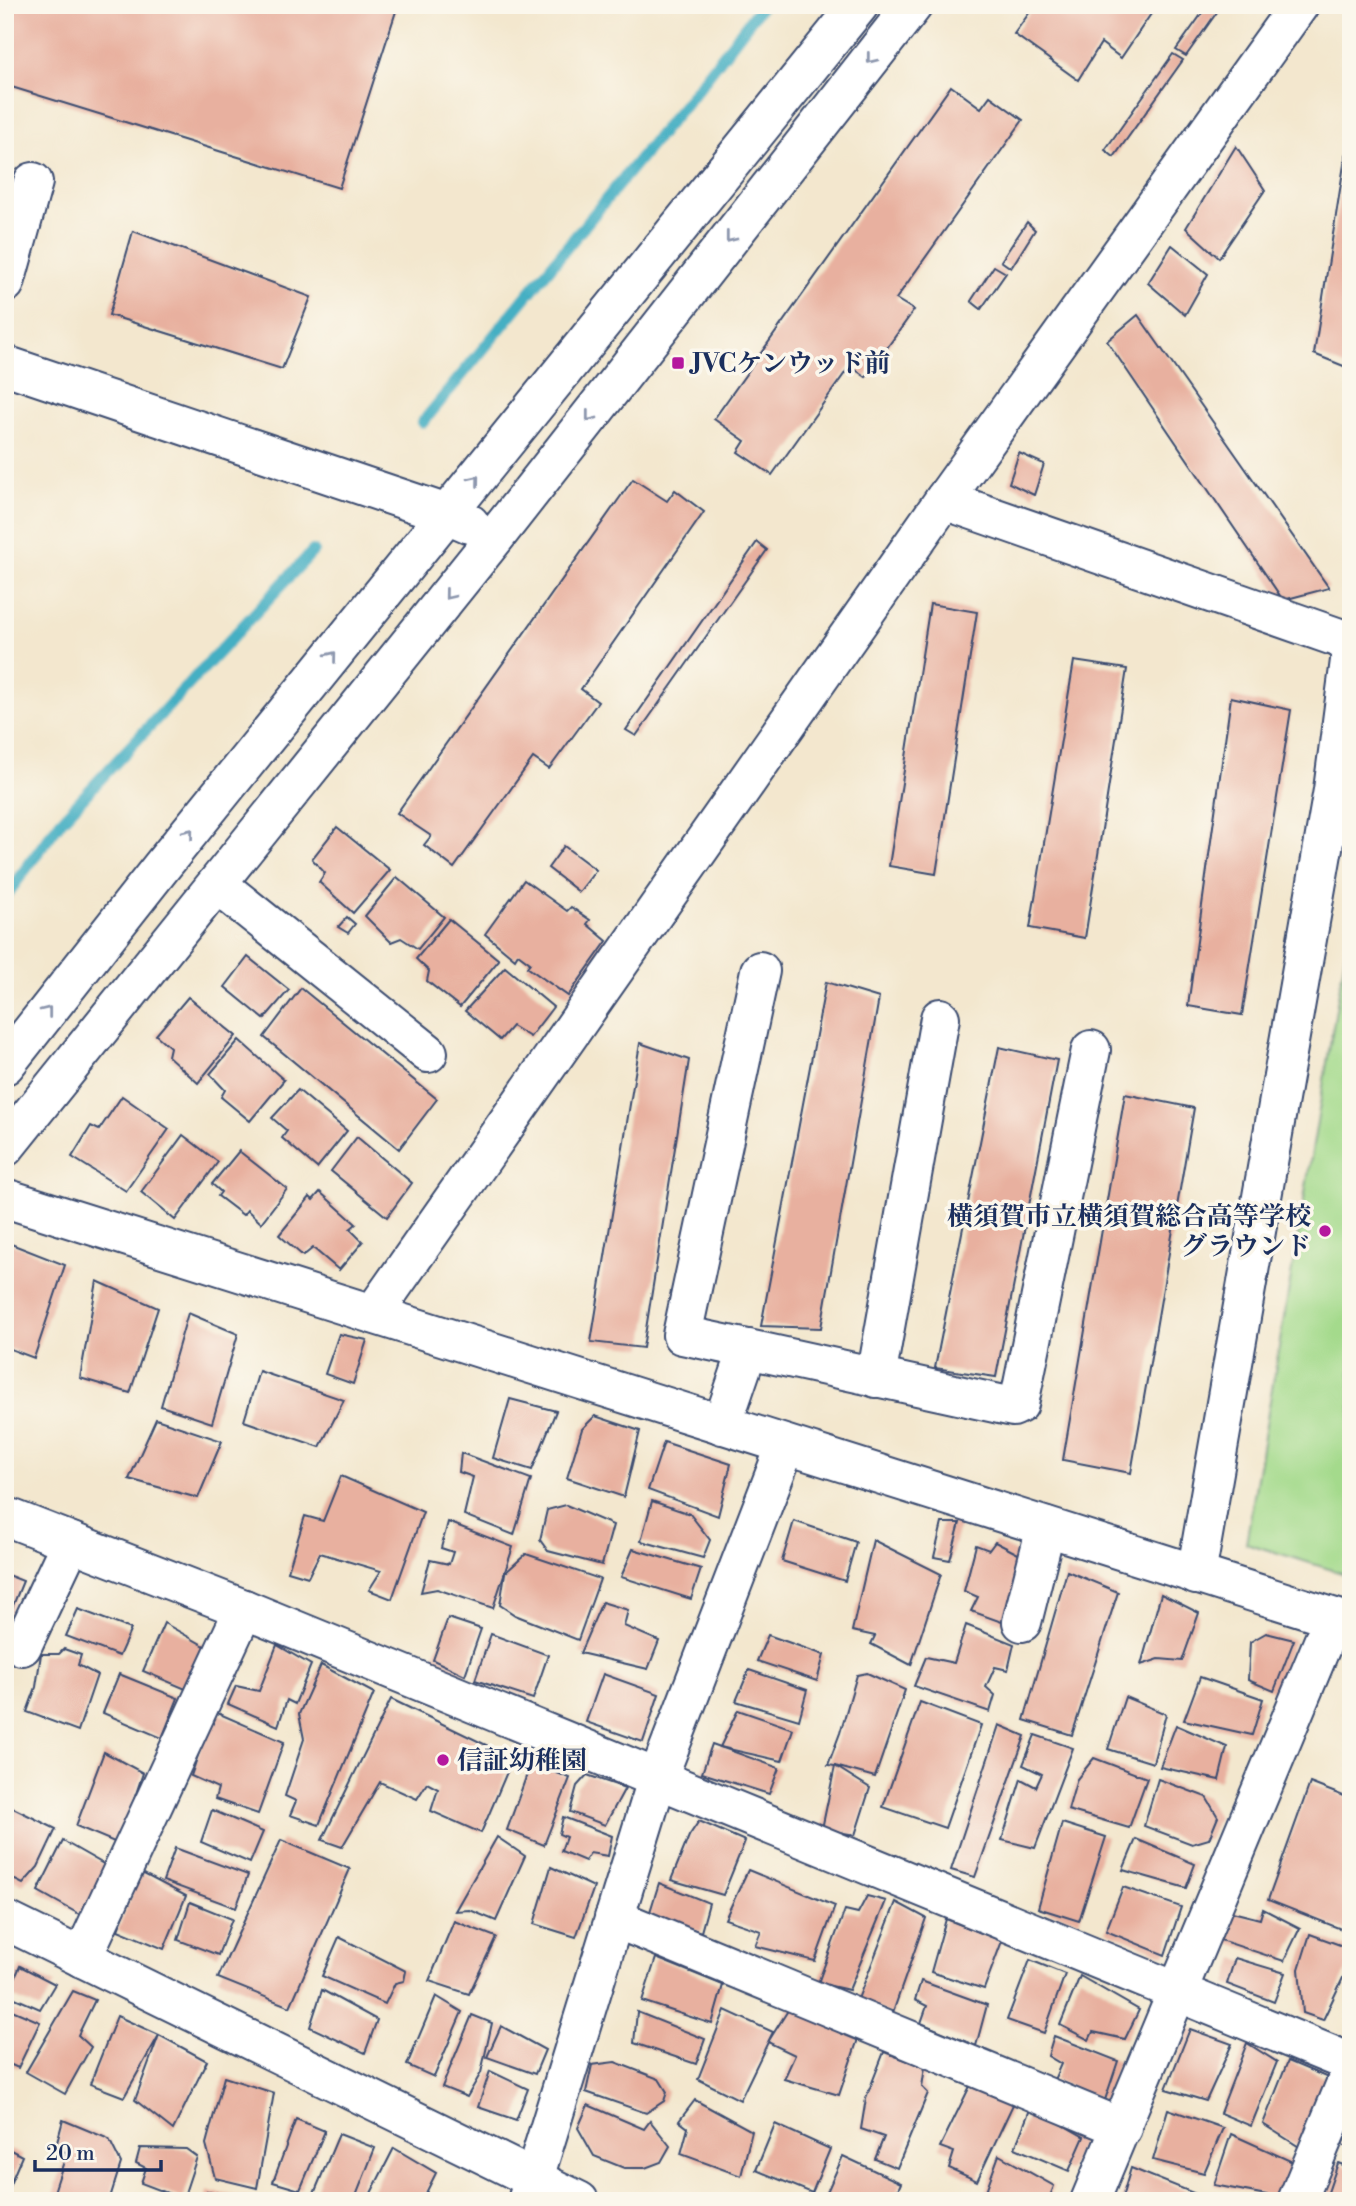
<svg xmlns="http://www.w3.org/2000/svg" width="1356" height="2206" font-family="'Libre Bodoni','Noto Serif JP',serif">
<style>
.green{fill:#a4da8c;stroke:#608475;stroke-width:2}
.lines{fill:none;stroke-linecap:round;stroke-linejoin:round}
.stream{stroke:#44afc3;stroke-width:12}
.building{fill:#e8b09f}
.minor-casing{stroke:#3b4b6f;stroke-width:42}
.minor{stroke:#fff;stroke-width:38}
.oneway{stroke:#8d97ae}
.poi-dot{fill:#b5179e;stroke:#fbf7ec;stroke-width:2.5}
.labels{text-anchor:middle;stroke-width:7;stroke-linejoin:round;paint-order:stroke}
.poi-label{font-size:26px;font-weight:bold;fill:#1b2f5e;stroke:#fbf7ec;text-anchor:start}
</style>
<rect width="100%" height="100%" fill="#fbf7ec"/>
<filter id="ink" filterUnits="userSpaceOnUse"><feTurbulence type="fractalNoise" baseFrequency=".0143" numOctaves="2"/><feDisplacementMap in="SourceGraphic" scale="14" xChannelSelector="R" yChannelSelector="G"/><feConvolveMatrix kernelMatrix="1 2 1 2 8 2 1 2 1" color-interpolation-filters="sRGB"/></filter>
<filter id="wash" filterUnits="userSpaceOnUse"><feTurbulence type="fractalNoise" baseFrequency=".00686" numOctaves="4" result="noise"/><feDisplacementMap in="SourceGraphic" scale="28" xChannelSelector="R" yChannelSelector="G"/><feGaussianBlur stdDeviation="1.57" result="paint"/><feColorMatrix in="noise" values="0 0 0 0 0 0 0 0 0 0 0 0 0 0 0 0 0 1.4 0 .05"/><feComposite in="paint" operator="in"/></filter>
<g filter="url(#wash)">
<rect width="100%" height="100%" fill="#f3e7ce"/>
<polygon class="green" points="1351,920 1351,1576 1246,1543"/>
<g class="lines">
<g class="stream">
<polyline points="423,422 702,83 762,5"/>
<polyline points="5,897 61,821 313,551"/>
</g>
</g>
<g id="blocks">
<g class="building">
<polygon points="5,5 398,5 339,188 5,85"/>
<polygon points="1035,5 1157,5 1121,58 1101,43 1078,80 1014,34"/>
<polygon points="1208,5 1222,5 1186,56 1176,50"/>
<polygon points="1173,54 1183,60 1114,157 1105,150"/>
<polygon points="951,86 981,108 990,96 1023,120 896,299 914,310 866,377 850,366 772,475 738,452 745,441 714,419"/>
<polygon points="1349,133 1351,133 1351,369 1314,354"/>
<polygon points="1236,146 1265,190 1219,258 1186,228"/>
<polygon points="1027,222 1035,230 1011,268 1001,261"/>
<polygon points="133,231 311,297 282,369 109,315"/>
<polygon points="1172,245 1208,274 1185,315 1148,283"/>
<polygon points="994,266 1006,273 981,309 971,301"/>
<polygon points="1138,315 1329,588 1283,600 1107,341"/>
<polygon points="1019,453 1044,464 1034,495 1009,483"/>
<polygon points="633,479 667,501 675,490 704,512 581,689 598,702 549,769 533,758 454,868 424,845 431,836 397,813"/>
<polygon points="757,542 767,550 636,736 626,730"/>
<polygon points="930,604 977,612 936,874 889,866"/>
<polygon points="1074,661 1127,669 1085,938 1030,928"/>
<polygon points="1231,697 1291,710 1242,1015 1188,1006"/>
<polygon points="337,827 390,870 353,913 319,882 325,873 312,859"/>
<polygon points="564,846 596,870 579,892 548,868"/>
<polygon points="397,877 444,917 418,949 401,938 391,942 365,916"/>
<polygon points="524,880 567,911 571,907 590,920 587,924 607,941 568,996 527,967 530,963 518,954 515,959 485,934"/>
<polygon points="347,917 355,924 348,933 338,927"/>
<polygon points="449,919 499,960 460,1007 427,981 429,971 416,959"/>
<polygon points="248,957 289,990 264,1019 225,987"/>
<polygon points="505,967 553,1007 530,1037 512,1026 500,1040 465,1011"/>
<polygon points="826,982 879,998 821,1328 761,1326"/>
<polygon points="301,988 437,1099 399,1149 264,1037"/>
<polygon points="188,997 236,1036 198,1083 168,1056 170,1047 156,1035"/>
<polygon points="239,1040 284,1080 250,1121 221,1097 225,1090 210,1074"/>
<polygon points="640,1043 689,1060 643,1348 591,1342"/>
<polygon points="999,1047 1057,1060 996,1377 935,1368"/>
<polygon points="298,1090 347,1131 317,1168 282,1138 287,1131 272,1118"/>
<polygon points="1125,1094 1194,1108 1131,1473 1063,1460"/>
<polygon points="122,1096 169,1129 126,1191 72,1157 91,1126 99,1130"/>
<polygon points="183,1135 218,1162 175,1220 141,1192"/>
<polygon points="357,1137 412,1183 387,1217 331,1171"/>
<polygon points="239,1151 287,1189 261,1223 247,1210 243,1215 218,1196 221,1192 212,1184"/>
<polygon points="320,1192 356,1224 350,1229 363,1242 339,1270 313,1248 303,1256 279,1235 310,1197 313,1200"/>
<polygon points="6,1242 65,1265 34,1358 5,1347"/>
<polygon points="97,1281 158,1308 130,1393 80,1378"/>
<polygon points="188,1313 238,1334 212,1423 161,1406"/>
<polygon points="339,1334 367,1340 353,1384 325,1374"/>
<polygon points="259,1371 344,1400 320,1447 244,1421"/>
<polygon points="510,1399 556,1411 532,1470 493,1458"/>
<polygon points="595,1416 640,1431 624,1497 567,1478 582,1429"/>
<polygon points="156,1419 222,1441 198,1498 129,1479"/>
<polygon points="664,1442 731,1464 718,1516 648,1490"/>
<polygon points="461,1453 531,1479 514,1535 464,1515 473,1477 459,1472"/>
<polygon points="341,1476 423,1512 392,1599 369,1590 381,1571 320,1553 308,1577 288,1571 305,1516 323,1521"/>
<polygon points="652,1501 690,1514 710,1540 703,1558 641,1541"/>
<polygon points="566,1505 613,1525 602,1565 548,1551 540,1540 547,1510"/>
<polygon points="794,1521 856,1542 845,1581 782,1561"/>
<polygon points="448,1522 513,1547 493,1608 437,1589 421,1592 430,1560 449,1564 453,1552 441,1548"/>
<polygon points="942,1523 960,1523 950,1560 934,1557"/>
<polygon points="873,1540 941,1574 911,1665 871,1644 875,1636 852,1631"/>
<polygon points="995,1542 1026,1558 1007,1624 971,1611 978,1597 964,1591 976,1545 989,1550"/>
<polygon points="633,1549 701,1569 691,1599 621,1577"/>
<polygon points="526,1554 600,1579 578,1640 515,1615 500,1605 505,1573"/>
<polygon points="1067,1571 1118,1592 1072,1735 1024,1720"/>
<polygon points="5,1574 23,1581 5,1625"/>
<polygon points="1161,1594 1199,1613 1182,1661 1159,1659 1141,1665"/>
<polygon points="602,1602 628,1610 624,1626 659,1641 648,1669 580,1653"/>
<polygon points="78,1609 131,1629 119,1656 66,1636"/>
<polygon points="448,1618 481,1629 465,1675 433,1660"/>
<polygon points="164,1623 208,1648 188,1690 143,1671"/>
<polygon points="966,1625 1014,1644 1008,1670 995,1667 986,1687 995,1695 990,1712 914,1686 926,1657 954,1663"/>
<polygon points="1266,1633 1294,1640 1274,1691 1248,1680 1250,1642"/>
<polygon points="491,1634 548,1655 533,1699 475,1680"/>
<polygon points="768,1635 824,1655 817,1681 757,1661"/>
<polygon points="277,1645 311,1665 295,1704 287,1700 278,1726 228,1704 236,1686 259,1691"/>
<polygon points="64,1649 81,1655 78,1665 97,1675 78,1731 27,1712 36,1687 41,1654 59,1654"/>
<polygon points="321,1665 374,1693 319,1825 290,1815 296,1801 285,1796 304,1739 299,1714"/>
<polygon points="749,1670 807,1690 799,1720 736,1701"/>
<polygon points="867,1673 905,1690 875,1777 835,1766 870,1788 855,1835 822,1829 835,1766 828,1765 840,1733 857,1675"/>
<polygon points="119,1674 178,1698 162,1738 103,1713"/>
<polygon points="603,1674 659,1694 643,1742 586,1722"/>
<polygon points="1200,1677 1263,1699 1252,1735 1184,1720"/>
<polygon points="1125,1697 1166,1714 1153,1763 1108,1749"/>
<polygon points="391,1699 513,1758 481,1833 431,1811 438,1789 427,1783 417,1799 380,1782 342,1847 322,1840"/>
<polygon points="920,1702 981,1725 945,1828 883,1807"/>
<polygon points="738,1710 793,1729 782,1761 720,1747"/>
<polygon points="213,1711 284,1742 258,1814 215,1799 218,1788 191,1776"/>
<polygon points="999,1725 1025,1736 975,1877 951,1870"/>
<polygon points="1176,1725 1227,1747 1219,1780 1160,1767"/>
<polygon points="1035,1735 1073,1748 1035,1848 1002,1840 1021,1779 1036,1787 1042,1774 1023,1765"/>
<polygon points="712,1744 779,1768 769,1794 702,1773"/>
<polygon points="104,1752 143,1773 119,1844 76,1826"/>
<polygon points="1094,1758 1147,1778 1129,1828 1068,1810 1077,1779"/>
<polygon points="531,1763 570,1778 544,1845 507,1830"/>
<polygon points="587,1775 625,1788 605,1825 570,1812 577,1786"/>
<polygon points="1158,1779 1206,1797 1218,1817 1209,1839 1192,1844 1144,1826"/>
<polygon points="1310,1783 1351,1799 1351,1933 1268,1900"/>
<polygon points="5,1804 56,1829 38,1867 23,1884 5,1875"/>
<polygon points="212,1810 263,1832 250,1863 201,1842"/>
<polygon points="563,1817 612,1836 608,1856 590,1853 585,1861 561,1851 566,1837 559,1834"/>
<polygon points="699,1821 745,1841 723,1895 671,1880 689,1836"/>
<polygon points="1062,1823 1106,1837 1079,1921 1038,1908"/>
<polygon points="497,1837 525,1856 496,1921 470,1910 455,1911"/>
<polygon points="1136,1839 1195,1864 1186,1888 1123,1870"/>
<polygon points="281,1840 350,1869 290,2007 218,1978"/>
<polygon points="63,1841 112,1869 86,1918 38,1891"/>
<polygon points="175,1848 248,1875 236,1908 163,1881"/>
<polygon points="551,1867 594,1887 576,1937 534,1924"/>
<polygon points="748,1870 835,1906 815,1961 755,1946 761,1931 725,1919"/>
<polygon points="140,1872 186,1896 164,1949 118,1930"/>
<polygon points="659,1883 709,1903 701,1932 649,1915"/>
<polygon points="1123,1887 1181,1907 1165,1955 1106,1931"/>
<polygon points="867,1896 886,1901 849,1990 818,1983 845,1910 858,1913"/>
<polygon points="190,1902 232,1919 218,1955 178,1940"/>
<polygon points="896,1902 926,1918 892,2015 858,1999"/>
<polygon points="1263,1909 1300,1928 1284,1961 1214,1938 1228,1911 1260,1919"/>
<polygon points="946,1919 1002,1941 984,1989 931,1972"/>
<polygon points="454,1921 496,1937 469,1994 429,1981"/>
<polygon points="1310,1934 1351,1949 1351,1961 1323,2020 1303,2013 1299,1969"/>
<polygon points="339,1937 406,1971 404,1981 395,1983 385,2004 322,1976"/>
<polygon points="656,1958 723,1985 712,2024 642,2001"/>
<polygon points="1235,1958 1285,1973 1274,2002 1227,1984"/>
<polygon points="1030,1960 1065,1974 1044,2033 1007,2020"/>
<polygon points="20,1966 55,1984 40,2009 8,1995"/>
<polygon points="1080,1976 1139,2010 1125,2039 1093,2032 1089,2040 1060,2025"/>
<polygon points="921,1981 987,2005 976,2046 921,2023 927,2006 915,2000"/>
<polygon points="322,1990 377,2020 365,2053 310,2027"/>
<polygon points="73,1991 95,2000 78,2035 91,2047 65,2094 26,2072"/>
<polygon points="436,1996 462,2012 434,2077 407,2065"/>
<polygon points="792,2004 859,2036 839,2095 784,2079 795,2055 768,2042 740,2100 698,2079 725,2010 773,2032 768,2042"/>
<polygon points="5,2007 40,2022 18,2068 5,2062"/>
<polygon points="637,2012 705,2039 696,2064 634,2043"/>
<polygon points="472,2015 492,2023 481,2073 467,2097 442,2087"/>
<polygon points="117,2016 159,2035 207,2061 173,2130 135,2100 159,2035 124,2097 90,2084"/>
<polygon points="501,2026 545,2050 535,2074 487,2057"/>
<polygon points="1190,2029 1232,2044 1206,2101 1166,2089"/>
<polygon points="1054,2036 1118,2061 1105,2100 1054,2080 1061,2064 1048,2056"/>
<polygon points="1247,2043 1277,2062 1251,2126 1220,2113"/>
<polygon points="884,2052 925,2067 922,2087 928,2093 897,2168 875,2159 884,2137 861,2129 866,2098"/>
<polygon points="1288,2061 1333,2080 1301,2148 1263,2124"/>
<polygon points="615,2062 659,2079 667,2092 664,2101 646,2113 586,2092 592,2065"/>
<polygon points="490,2071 528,2089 516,2120 478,2107"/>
<polygon points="224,2077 274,2093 257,2188 215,2178 206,2144"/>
<polygon points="973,2080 1016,2098 977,2181 949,2168 954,2152 940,2147"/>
<polygon points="695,2100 752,2131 741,2176 681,2154 688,2128 679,2121"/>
<polygon points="588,2105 644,2129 650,2121 670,2146 661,2162 645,2168 624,2168 594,2156 578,2128"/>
<polygon points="1031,2107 1084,2137 1069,2171 1015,2148"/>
<polygon points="1168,2109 1223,2128 1204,2173 1153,2160"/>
<polygon points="296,2119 325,2131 300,2190 273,2182"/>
<polygon points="63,2120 109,2139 121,2163 109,2201 72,2201 53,2195 67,2152 55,2150"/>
<polygon points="775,2124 830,2149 812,2193 756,2170"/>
<polygon points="1351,2125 1351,2148 1342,2145"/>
<polygon points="339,2134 375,2148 354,2201 326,2201 313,2196"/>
<polygon points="1231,2134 1295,2163 1282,2198 1214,2185"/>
<polygon points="5,2147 22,2156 5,2196"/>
<polygon points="140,2148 186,2149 197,2157 183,2199 141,2183 146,2168 136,2163"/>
<polygon points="394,2148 436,2173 422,2201 367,2201"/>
<polygon points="999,2155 1054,2186 1048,2201 1003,2201 984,2196"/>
<polygon points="843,2156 901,2183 893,2201 823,2201"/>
<polygon points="1338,2163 1351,2168 1351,2201 1325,2201"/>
<polygon points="1131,2168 1196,2194 1194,2201 1121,2201"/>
<polygon points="207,2191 253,2199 253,2201 206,2201"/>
</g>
</g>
</g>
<g filter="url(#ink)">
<use href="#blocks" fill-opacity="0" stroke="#3b4b6f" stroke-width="2"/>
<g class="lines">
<g class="minor-casing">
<g id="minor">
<polyline points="5,283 33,182"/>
<polyline points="5,365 447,514 470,524"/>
<polyline points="944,500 1351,642"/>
<polyline points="217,884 428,1053"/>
<polyline points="5,1065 162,866 859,5"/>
<polyline points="5,1147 496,536 913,5"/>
<polyline points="5,1198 1351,1623"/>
<polyline points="373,1314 944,500 1299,5"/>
<polyline points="748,1349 1013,1407 1019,1404 1091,1050"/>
<polyline points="876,1378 940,1018"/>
<polyline points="722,1425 748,1349 682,1335 760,971"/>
<polyline points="5,1516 244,1609 1351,2063"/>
<polyline points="1196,1575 1333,790 1351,653"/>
<polyline points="1022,1622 1046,1527"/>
<polyline points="22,1646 71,1542"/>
<polyline points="614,1918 1122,2128"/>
<polyline points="5,1920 579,2201"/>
<polyline points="82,1958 244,1609"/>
<polyline points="527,2201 657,1780 786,1445"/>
<polyline points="1090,2201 1333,1618"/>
<polyline points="1297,2201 1351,2071"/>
</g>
</g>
<use href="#minor" class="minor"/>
</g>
<defs><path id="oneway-chevron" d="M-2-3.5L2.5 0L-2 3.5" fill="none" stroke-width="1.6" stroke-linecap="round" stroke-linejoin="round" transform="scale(1.75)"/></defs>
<g class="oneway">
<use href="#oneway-chevron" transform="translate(871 59) rotate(128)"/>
<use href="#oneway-chevron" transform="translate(730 238) rotate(128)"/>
<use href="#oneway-chevron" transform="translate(590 417) rotate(128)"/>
<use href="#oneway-chevron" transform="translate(475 480) rotate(-51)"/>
<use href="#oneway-chevron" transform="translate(449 595) rotate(129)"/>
<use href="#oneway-chevron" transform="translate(332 656) rotate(-51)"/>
<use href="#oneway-chevron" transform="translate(189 833) rotate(-51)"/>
<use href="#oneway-chevron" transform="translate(47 1011) rotate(-52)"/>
</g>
</g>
<g class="poi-dot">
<rect x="671" y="356" width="14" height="14" rx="3.5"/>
<circle cx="1325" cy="1231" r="7"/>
<circle cx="443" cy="1760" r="7"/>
</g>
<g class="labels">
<g class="poi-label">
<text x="692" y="372">JVCケンウッド前</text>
<text x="1311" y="1225" text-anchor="end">横須賀市立横須賀総合高等学校<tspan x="1311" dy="30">グラウンド</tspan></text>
<text x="457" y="1769">信証幼稚園</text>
</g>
</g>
<rect width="1356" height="2206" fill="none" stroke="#fbf7ec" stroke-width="28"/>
<path d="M35 2160v10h126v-10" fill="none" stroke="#1b2f5e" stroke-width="3.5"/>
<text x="46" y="2160" font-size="21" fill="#1b2f5e" stroke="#fbf7ec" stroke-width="5" paint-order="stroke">20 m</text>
</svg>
